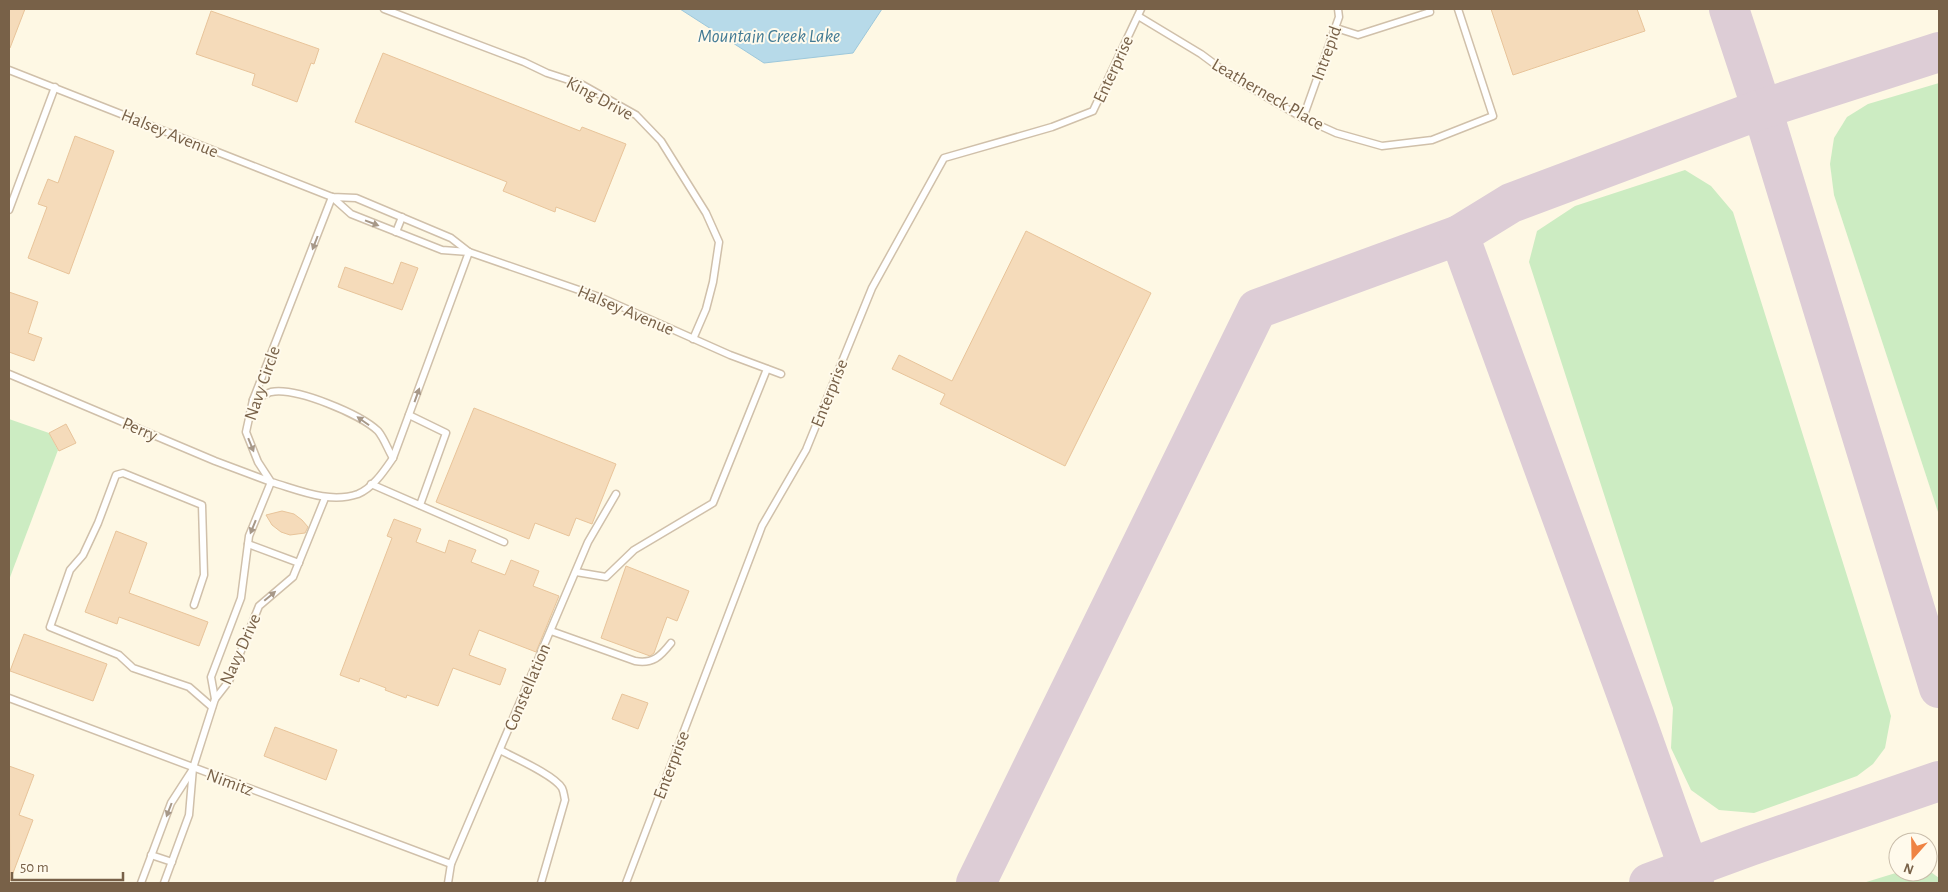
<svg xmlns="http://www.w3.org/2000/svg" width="1948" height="892" font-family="'Alegreya Sans',sans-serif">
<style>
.green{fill:#ccecc2}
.water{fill:#b7dae9;stroke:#9dc8db}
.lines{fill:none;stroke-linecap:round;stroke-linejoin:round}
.taxiway{stroke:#ddcdd6;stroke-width:40}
.building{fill:#f5dbba;stroke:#e8c49a}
.service-casing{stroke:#d0c0aa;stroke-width:9}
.service{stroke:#fff;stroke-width:6}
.oneway{fill:#a79888}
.labels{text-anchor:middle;stroke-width:4;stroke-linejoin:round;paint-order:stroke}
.street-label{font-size:18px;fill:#786148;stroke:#fffaec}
.water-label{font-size:19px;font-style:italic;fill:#427a94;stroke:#fffaec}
</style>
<rect width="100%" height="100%" fill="#fef8e4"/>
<g class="green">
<polygon points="1939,83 1939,515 1834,195 1830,164 1834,138 1847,117 1868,104"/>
<polygon points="1685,170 1711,186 1733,212 1891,716 1885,748 1873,764 1857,776 1754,813 1719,810 1691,790 1671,748 1673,708 1529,262 1537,231 1575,206"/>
<polygon points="9,419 49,433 58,450 9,580"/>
<polygon points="1928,870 1939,878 1939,883 1863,883 1899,872 1928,872"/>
</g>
<polygon class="water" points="680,9 882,9 853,53 764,63"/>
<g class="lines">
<g class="taxiway">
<polyline points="1729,9 1762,109 1939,688"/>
<polyline points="976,883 1257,309 1459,235"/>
<polyline points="1649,883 1750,846 1939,781"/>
<polyline points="1694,883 1636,720 1459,235 1511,203 1762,109 1939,52"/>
</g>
</g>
<g class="building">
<polygon points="9,9 25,9 10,48 9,48"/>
<polygon points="1491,9 1637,9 1645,31 1513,75"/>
<polygon points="211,11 319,49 314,64 311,63 297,102 252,85 255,74 196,54"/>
<polygon points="383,53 580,131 582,127 626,144 595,222 556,207 555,212 503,191 507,182 355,122"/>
<polygon points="75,136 114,151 69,274 28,258 47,207 38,204 48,179 58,183"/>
<polygon points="1026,231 1151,293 1065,466 940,404 945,394 892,369 899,355 952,381"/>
<polygon points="401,262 418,268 402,310 338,287 345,267 393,284"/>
<polygon points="9,292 38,302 28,333 42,338 34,361 9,352"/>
<polygon points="474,408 616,464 592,524 576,518 569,536 535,523 529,539 436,502"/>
<polygon points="66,424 76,443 59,451 49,433"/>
<polygon points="282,511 294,514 302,520 308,527 305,533 290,535 281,532 272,525 266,515"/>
<polygon points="394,519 421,529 416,542 445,553 449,540 476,550 471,562 505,575 511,560 539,571 533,586 559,596 536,652 479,630 469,655 506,669 500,685 453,668 438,706 407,695 406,698 385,690 386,688 360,678 359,682 340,675 392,538 387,536"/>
<polygon points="116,531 147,543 129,593 208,622 199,646 119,617 117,624 85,612"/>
<polygon points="626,566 689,591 677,621 667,617 654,653 650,656 601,638"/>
<polygon points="24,634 107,664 93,701 10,671"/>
<polygon points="622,694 648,703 638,729 612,719"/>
<polygon points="275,727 337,750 326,780 264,756"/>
<polygon points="9,766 34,775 19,815 33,820 10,881"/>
</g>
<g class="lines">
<g class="service-casing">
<g id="service">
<polyline points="384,9 524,62 547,73 581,84 636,115 661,141 706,213 719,242 713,282 706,309 693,339"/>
<polyline points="1138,16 1201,54 1232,77 1303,118 1336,133 1382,146 1432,140 1493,116 1458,9"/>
<polyline points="1336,28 1358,35 1430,12 1429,9"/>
<polyline points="9,70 332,197 356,198 451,238 469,252"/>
<polyline points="1303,118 1339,17 1338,9"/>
<path d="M 332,197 L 253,400 L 246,432 L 258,462 L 271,482 C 299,490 329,504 358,494 C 373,488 384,471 393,458 L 469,252"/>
<polyline points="332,197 351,214 442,250 469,252 602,298 730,355 781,374"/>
<polyline points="9,210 55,87"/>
<polyline points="396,232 402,217"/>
<polyline points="9,374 215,461 271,482 249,536 241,598 211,677 215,699"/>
<path d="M 253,400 C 259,398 265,394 271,392 C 296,387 360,414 378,431 C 384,438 388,450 393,458"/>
<polyline points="409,415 446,433 420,505"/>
<polyline points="371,484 504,542"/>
<polyline points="248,544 299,563"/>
<polyline points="576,572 606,577 634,550 713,503 767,369"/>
<polyline points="194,605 204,575 202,505 123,473 116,475 98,523 83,555 70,570 50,627 119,655 133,668 189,687 212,707"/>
<path d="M 551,631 L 635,661 C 653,664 660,657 671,643"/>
<polyline points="9,698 451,864"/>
<path d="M 500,750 C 515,758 554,775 562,788 C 564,792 564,796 565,800 L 541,883"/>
<polyline points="151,855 172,862"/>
<polyline points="141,883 171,803 193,769"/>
<polyline points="164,883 189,815 193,768 215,699 229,681 259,606 293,577 325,498"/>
<polyline points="448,883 451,864 588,542 616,494"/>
<polyline points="626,883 762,526 806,450 872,288 944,158 1052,127 1093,111 1141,9"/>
</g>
</g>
<use href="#service" class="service"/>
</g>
<defs><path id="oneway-solid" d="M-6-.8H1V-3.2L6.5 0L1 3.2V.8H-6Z" transform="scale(1.25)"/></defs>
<g class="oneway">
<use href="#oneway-solid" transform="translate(372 223) rotate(21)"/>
<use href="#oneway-solid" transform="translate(315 243) rotate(111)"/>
<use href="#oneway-solid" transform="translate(417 395) rotate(-70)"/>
<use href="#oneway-solid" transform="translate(363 421) rotate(-145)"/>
<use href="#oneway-solid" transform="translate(251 445) rotate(68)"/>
<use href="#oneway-solid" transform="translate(253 527) rotate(112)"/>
<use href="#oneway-solid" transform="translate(270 596) rotate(-40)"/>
<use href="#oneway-solid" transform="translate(169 810) rotate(111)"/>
</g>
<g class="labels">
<g class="street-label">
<text transform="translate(1326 53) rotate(-70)" y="6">Intrepid</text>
<text transform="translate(1113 69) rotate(-65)" y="6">Enterprise</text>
<text transform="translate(1268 94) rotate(30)" y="6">Leatherneck Place</text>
<text transform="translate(600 98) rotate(28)" y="6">King Drive</text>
<text transform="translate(170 133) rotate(22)" y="6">Halsey Avenue</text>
<text transform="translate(626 310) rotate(23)" y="6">Halsey Avenue</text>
<text transform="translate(262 383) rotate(-71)" y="6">Navy Circle</text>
<text transform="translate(829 393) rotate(-68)" y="6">Enterprise</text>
<text transform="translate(140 429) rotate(23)" y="6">Perry</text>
<text transform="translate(240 649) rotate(-66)" y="6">Navy Drive</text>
<text transform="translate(527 687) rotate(-67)" y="6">Constellation</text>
<text transform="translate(671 765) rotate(-69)" y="6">Enterprise</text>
<text transform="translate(230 782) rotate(20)" y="6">Nimitz</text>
</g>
<g class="water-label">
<text x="769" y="42">Mountain Creek Lake</text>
</g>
</g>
<rect width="1948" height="892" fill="none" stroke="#786148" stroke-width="20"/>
<g transform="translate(1913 857) rotate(200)"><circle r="24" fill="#fffaec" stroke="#c9bdaa"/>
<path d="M0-4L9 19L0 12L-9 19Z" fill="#ef8342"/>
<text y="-8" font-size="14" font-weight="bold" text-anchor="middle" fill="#786148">N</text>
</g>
<path d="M12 872v8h111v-8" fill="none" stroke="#786148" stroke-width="2.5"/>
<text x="20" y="872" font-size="15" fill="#786148" stroke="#fffaec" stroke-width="4" paint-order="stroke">50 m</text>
</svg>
